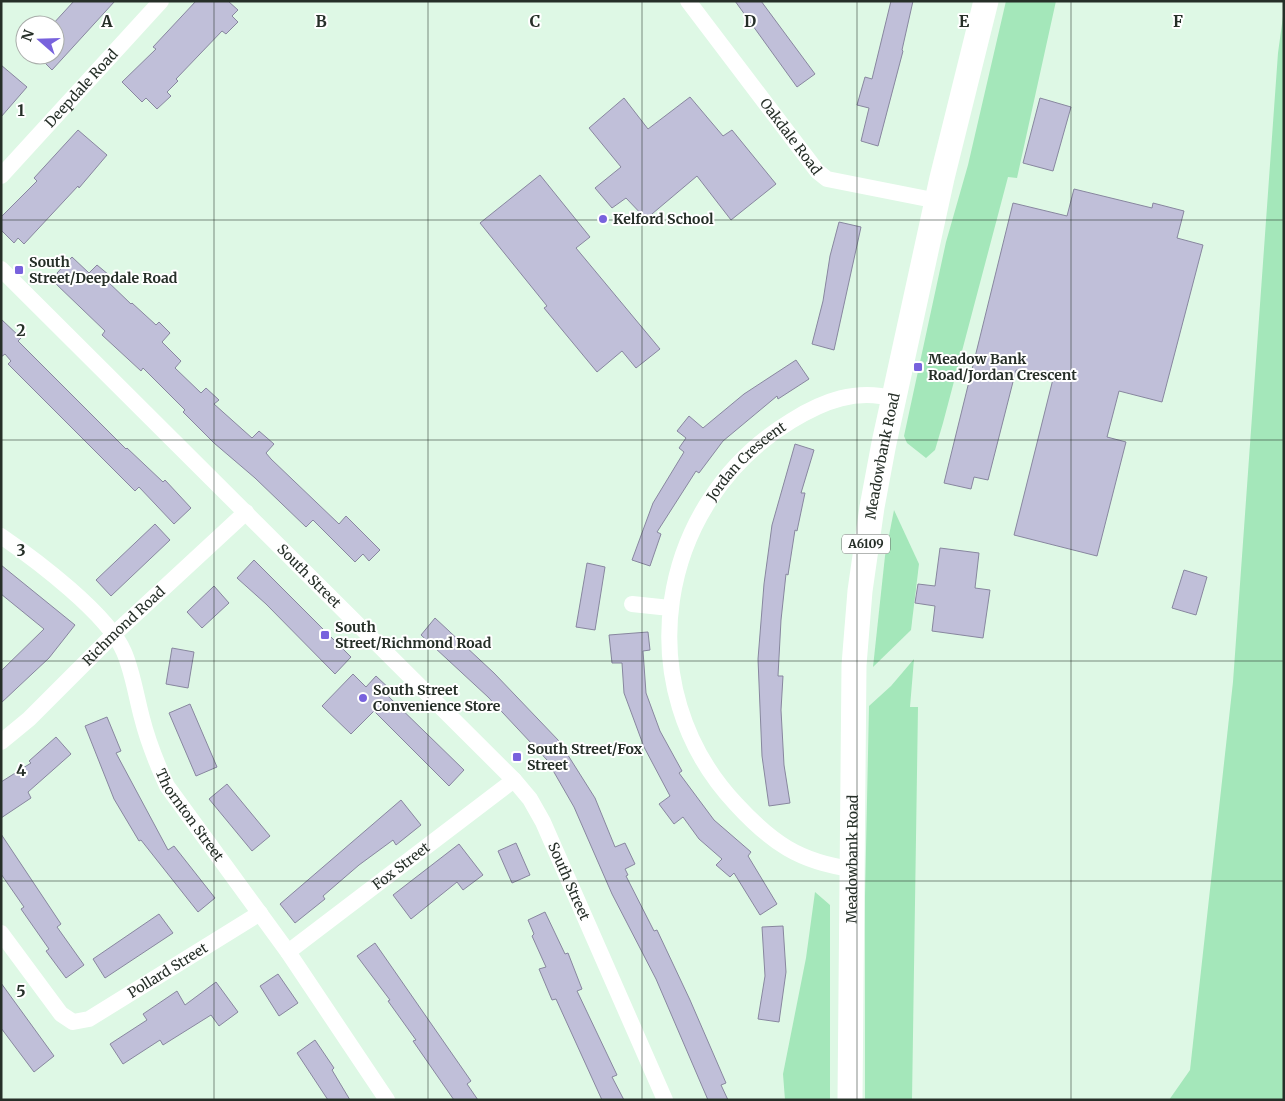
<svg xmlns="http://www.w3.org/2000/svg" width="1285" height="1101" font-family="Merriweather,serif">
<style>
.green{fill:#a4e7ba}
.building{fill:#c0bfd9;stroke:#88879f}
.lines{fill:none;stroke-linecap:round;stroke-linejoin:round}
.street{stroke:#fff;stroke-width:16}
.primary{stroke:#fff;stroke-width:25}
.grid{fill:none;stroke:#262f28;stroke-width:1;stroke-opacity:0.55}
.poi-dot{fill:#7862dd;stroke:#fff;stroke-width:2}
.labels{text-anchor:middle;stroke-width:4;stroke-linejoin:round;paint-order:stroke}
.shield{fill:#fff;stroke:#676d68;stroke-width:1}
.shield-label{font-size:12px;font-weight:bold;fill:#262f28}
.street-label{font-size:14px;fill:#262f28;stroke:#fff}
.poi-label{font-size:14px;font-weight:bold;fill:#262f28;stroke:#fff;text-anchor:start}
.grid-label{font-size:16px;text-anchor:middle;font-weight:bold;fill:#262f28;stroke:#fff;stroke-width:4;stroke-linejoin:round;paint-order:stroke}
</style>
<rect width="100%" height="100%" fill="#def8e5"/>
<g class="green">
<polygon points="1006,1 1056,1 1017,178 1008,177 943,423 935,450 926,458 907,443 904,436 946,242 968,165"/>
<polygon points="1284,9 1284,1100 1169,1100 1190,1070 1233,682 1278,53"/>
<polygon points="894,510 919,564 911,630 873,667 885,556"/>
<polygon points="914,659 910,707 918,707 912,1100 865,1100 865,896 869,706 891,686"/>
<polygon points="815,892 830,905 830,1100 785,1100 783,1074 806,958"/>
</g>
<g class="building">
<polygon points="74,1 115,1 52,70 37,55 55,55 55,25 52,25"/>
<polygon points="196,1 228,1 238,10 232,16 238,22 226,34 222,31 176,79 178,81 167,92 171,96 157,109 146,98 142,102 122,82 156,49 153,47"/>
<polygon points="735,1 761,1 815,74 797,87"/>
<polygon points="891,1 913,1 902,50 903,51 878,146 861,141 869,108 857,105 865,77 872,79"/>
<polygon points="1,65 27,87 1,117"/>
<polygon points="690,97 723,136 732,130 776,184 731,220 697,176 646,219 626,198 612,208 595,188 621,167 589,128 624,98 648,129"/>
<polygon points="1040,98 1071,107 1053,171 1023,163"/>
<polygon points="78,130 107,155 79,188 78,186 24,244 18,238 14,243 1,230 1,217 37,181 34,178"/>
<polygon points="540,175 590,237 576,248 660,349 636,368 622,351 597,372 544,308 547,306 480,223"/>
<polygon points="1074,189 1152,208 1153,203 1184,211 1177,238 1203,245 1162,402 1119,391 1107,437 1126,442 1097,556 1014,535 1053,379 1016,370 988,480 974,477 971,489 944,483 1013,203 1067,216"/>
<polygon points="839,222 861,227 834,350 812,344 823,301 830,256"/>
<polygon points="72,257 89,273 97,265 109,275 105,279 131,304 132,303 156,325 159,322 170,333 162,342 181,361 175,368 201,393 206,388 219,400 214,404 252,438 259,431 274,444 266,453 271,459 339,524 346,516 380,550 369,561 363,554 355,562 313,520 306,527 255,478 214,443 183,412 185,410 143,368 141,371 102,335 105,331 55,283 60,277 57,273"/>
<polygon points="1,319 21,338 18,341 126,449 127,448 163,482 165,480 191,508 174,524 139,487 135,491 8,364 11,361 5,354 1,357"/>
<polygon points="796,360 809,379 778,399 777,396 723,441 699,473 696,471 657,532 661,534 650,566 632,560 653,503 684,452 679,448 686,438 677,431 689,416 703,428 744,394"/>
<polygon points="795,444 814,450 801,493 805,493 797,531 795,530 788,575 786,574 781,620 778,676 783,676 781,710 784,765 790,803 769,806 762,756 758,659 764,584 772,525"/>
<polygon points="155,524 170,540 111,596 96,580"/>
<polygon points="940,548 979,553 975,588 990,590 983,638 932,631 935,606 915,603 918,584 935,586"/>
<polygon points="254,560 351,657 335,674 266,604 237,578"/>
<polygon points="587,563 605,567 595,630 576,627"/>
<polygon points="1,565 75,625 49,658 1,703 1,671 44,629 1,594"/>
<polygon points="1184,570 1207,577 1196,615 1172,608"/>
<polygon points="214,586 229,603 202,628 187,612"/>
<polygon points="435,618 494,673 559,741 595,798 615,847 625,843 635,864 625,869 628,875 626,876 654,931 657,930 690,1000 726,1083 721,1085 728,1100 708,1100 656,979 612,894 574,807 547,760 488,697 421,635"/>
<polygon points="648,632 650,650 643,651 646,693 660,731 682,771 679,773 714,820 751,852 748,856 777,904 760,915 734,873 730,877 716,865 722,859 699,839 683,817 674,824 659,804 670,796 644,747 624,693 622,663 612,663 609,635"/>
<polygon points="172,648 194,652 188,688 166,684"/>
<polygon points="353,674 366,687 376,676 393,692 388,696 464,770 449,786 374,711 351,734 322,706"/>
<polygon points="190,704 217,767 196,776 169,713"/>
<polygon points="107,717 121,751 116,753 168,850 174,846 215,898 198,912 141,840 139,841 114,799 85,726"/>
<polygon points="56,737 71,754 28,792 31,798 1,818 1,782 31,763 29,761"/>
<polygon points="227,784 270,836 252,851 209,799"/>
<polygon points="401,800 421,825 396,845 393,840 359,865 323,896 325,899 295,923 280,904"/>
<polygon points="1,834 61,924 57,927 84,965 66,978 46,951 49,949 21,909 24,907 1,874"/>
<polygon points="516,843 530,875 512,883 498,851"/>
<polygon points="459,844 483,875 463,890 457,882 411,919 393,895"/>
<polygon points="545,912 565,954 568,953 582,989 577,991 617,1075 612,1077 624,1100 602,1100 556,999 552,1000 539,969 546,967 532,936 534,934 528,920"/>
<polygon points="159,914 173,933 105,978 93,959"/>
<polygon points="783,926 786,972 779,1022 758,1019 765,976 762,927"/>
<polygon points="375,943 471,1081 467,1084 478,1100 454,1100 413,1041 416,1040 388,1001 390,1000 357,956"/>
<polygon points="278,974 298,1003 279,1016 260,986"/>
<polygon points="216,982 238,1012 219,1026 211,1015 163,1045 160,1040 123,1064 110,1044 147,1020 143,1014 177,991 185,1005"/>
<polygon points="1,983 54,1056 34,1072 1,1028"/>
<polygon points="315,1040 334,1068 332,1070 350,1100 328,1100 297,1053"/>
</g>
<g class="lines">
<g class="street">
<path id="s1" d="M 688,1 L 817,171 L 827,179 L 938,201"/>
<path id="s2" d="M 1,176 L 161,1"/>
<path id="s3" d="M 1,269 L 514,780 L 530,799 L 543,822 L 665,1100"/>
<path id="s4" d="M 1,536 C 36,560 108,614 124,652 C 133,673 136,696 142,718 C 148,742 157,764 167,786 L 288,952 L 387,1100"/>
<polyline points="632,604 670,608"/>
<path id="s5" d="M 1,742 L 29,719 L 114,634 L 246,512"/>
<path id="s6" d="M 852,869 C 799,862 771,842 736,804 C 627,688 656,503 791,421 C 823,401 857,388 894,399"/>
<path id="s7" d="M 1,933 L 61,1014 L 73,1022 L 89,1019 L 260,913"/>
<path id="s8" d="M 288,952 L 514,780"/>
</g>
<path class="primary" id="s9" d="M 850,1100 L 854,665 L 860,591 L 872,507 L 884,443 L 942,178 L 986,1"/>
</g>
<path class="grid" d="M 214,1 L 214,1100M 428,1 L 428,1100M 642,1 L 642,1100M 857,1 L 857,1100M 1071,1 L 1071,1100M 1,220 L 1284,220M 1,440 L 1284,440M 1,661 L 1284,661M 1,881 L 1284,881"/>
<g class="poi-dot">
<circle cx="603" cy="219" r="5"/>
<rect x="14" y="265" width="10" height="10" rx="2.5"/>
<rect x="913" y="362" width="10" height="10" rx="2.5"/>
<rect x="320" y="630" width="10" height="10" rx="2.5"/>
<circle cx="363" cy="698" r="5"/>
<rect x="512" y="752" width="10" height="10" rx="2.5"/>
</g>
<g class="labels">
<rect class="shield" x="842" y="534.5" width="48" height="19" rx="4"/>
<g class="shield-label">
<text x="866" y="548">A6109</text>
</g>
<g class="street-label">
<text dy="5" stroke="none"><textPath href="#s2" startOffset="119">Deepdale Road</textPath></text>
<text dy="5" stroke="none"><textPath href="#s1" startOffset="170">Oakdale Road</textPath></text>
<text dy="5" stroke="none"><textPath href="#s9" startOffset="646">Meadowbank Road</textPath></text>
<text dy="5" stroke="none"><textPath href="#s6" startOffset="519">Jordan Crescent</textPath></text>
<text dy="5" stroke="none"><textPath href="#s3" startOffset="435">South Street</textPath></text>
<text dy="5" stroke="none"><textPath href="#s5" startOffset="169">Richmond Road</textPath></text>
<text dy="5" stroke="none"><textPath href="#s4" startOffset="348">Thornton Street</textPath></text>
<text dy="5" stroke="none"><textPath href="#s9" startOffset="241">Meadowbank Road</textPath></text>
<text dy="5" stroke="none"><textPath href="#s8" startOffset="142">Fox Street</textPath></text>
<text dy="5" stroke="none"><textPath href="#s3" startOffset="840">South Street</textPath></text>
<text dy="5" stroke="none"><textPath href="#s7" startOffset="224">Pollard Street</textPath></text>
</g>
<g class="poi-label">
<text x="613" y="224">Kelford School</text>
<text x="29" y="267">South<tspan x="29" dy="16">Street/Deepdale Road</tspan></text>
<text x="928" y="364">Meadow Bank<tspan x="928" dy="16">Road/Jordan Crescent</tspan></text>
<text x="335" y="632">South<tspan x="335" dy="16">Street/Richmond Road</tspan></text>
<text x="373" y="695">South Street<tspan x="373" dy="16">Convenience Store</tspan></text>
<text x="527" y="754">South Street/Fox<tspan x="527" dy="16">Street</tspan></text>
</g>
</g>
<g class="grid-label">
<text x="107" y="27">A</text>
<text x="321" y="27">B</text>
<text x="535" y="27">C</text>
<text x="750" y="27">D</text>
<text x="964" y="27">E</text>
<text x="1178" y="27">F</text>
<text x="21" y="116">1</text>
<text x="21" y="336">2</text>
<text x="21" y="556">3</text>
<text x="21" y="776">4</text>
<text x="21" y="997">5</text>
</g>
<rect width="1285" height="1101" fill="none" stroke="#262f28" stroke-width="5"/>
<g transform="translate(40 40) rotate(290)"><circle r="24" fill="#ffffff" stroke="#a8aca9"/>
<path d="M0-4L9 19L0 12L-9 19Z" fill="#7862dd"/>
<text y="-8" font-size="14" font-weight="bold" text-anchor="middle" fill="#262f28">N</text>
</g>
</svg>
